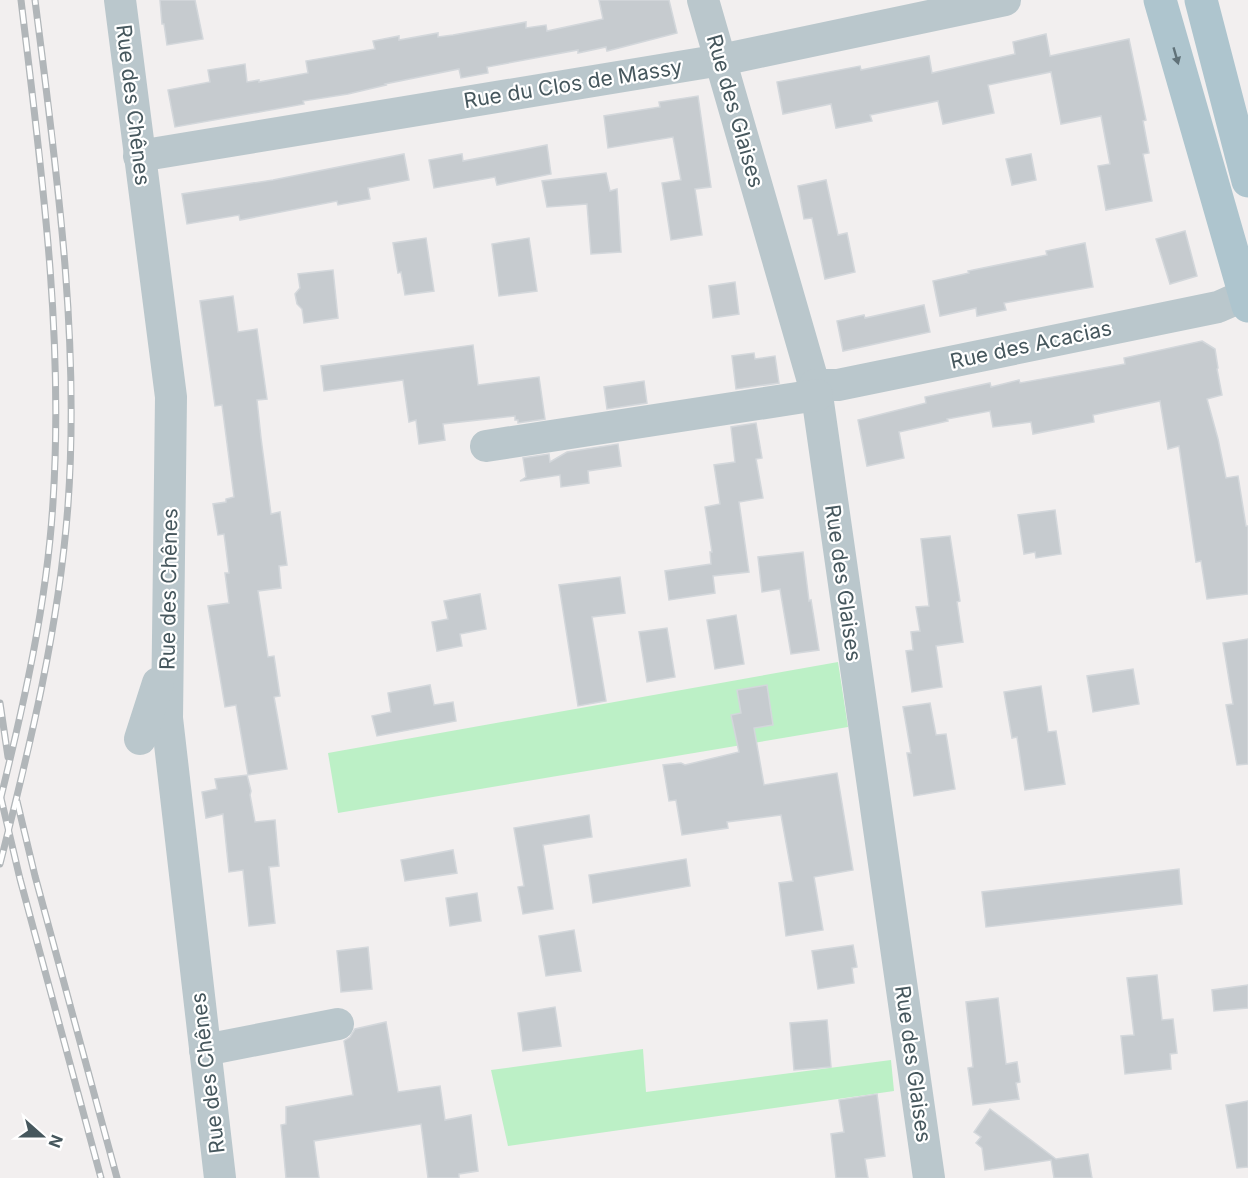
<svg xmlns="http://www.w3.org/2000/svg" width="1248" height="1178" font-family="Inter,sans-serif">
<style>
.green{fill:#bcf0c6}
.building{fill:#c6cbcf;stroke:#d3d7db;stroke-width:1.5}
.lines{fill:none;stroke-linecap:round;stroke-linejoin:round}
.minor{stroke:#bac7cc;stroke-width:32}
.major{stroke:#aec5ce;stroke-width:33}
.rail-casing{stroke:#b1b6b9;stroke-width:7}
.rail{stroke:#fff;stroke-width:4.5;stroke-dasharray:14;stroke-linecap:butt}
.oneway{fill:#607279}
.labels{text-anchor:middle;stroke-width:4.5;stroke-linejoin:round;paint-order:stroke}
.street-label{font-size:21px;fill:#46575d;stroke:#fff}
</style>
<rect width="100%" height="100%" fill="#f2efef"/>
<g class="green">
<polygon points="838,662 848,727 338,813 328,753"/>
<polygon points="643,1049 646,1092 891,1060 894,1091 508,1146 491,1070"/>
</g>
<g class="building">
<polygon points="160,0 195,0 203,39 167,45 164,24 162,24"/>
<polygon points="599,0 669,0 677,33 607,51 606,47 578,53 578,50 487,67 488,73 461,78 459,69 385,84 386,85 348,94 303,101 304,104 175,127 168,90 210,82 208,70 245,64 247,82 259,80 259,82 308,73 306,61 375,49 373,41 399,36 399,40 438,33 438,37 453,35 526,22 526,28 546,25 547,31 603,19"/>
<polygon points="1046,34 1050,56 1129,39 1146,120 1143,121 1149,153 1143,154 1152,201 1106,210 1098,166 1110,164 1101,116 1061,124 1051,72 988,85 994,113 943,124 938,101 870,115 872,121 836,128 831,104 783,114 777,82 860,66 861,70 929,56 932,73 1015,54 1013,42"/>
<polygon points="698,96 711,187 695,189 702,235 671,240 662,183 681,180 673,137 608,148 604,116 660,107 659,102"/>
<polygon points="547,145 551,174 497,185 495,177 434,188 429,160 462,154 463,161"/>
<polygon points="404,154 409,180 368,188 370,199 338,205 337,201 240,220 239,215 187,224 182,194 273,180"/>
<polygon points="1031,154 1036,180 1012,185 1006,159"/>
<polygon points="606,173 610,191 617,189 621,252 591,254 587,204 547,207 542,181"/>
<polygon points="826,180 838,235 847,233 855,272 825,279 812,218 804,219 798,186"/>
<polygon points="1185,231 1197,276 1170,284 1156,239"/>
<polygon points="426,238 434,291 405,295 401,272 398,273 393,243"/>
<polygon points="529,238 537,291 499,296 492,244"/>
<polygon points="1085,243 1093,287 1004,303 1006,310 977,316 976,308 940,316 933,281 969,273 968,271 1047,255 1046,251"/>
<polygon points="333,270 338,318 304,323 302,309 297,304 295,294 300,288 298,274"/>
<polygon points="735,282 739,314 713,318 709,286"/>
<polygon points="233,296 238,332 257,329 267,399 257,400 261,438 271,514 280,512 287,565 279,566 281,588 258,591 268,657 274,656 280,696 274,697 287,769 248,775 236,705 225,707 208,606 229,603 225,573 229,573 224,534 218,535 213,504 226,502 226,499 234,497 222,405 215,406 200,301"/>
<polygon points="924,305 930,332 843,351 837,321 864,315 865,318"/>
<polygon points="1202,341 1215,349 1218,368 1217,369 1222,395 1207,399 1218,439 1226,478 1238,476 1246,526 1248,526 1248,594 1207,599 1201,561 1196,562 1179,446 1168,449 1160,401 1093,415 1094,422 1033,434 1031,422 993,427 990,411 947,419 948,421 899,432 904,458 867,466 858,420 926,403 925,397 990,383 991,387 1019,380 1020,383 1125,364 1124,358"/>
<polygon points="473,345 478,385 539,377 545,419 518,423 518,420 515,420 515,416 443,424 445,440 419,444 416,420 409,422 403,380 324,391 321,366"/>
<polygon points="754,353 755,359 775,356 779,383 736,389 732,356"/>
<polygon points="644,381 647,403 607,409 604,387"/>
<polygon points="756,423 762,458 756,459 763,498 739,502 749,572 713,576 715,593 669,600 665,571 711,564 710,552 712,552 705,507 720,504 714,465 735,462 731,427"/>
<polygon points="618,444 621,466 588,471 589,483 561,487 560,475 520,481 526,477 523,458 549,454 550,462 567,452"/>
<polygon points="1055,510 1061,554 1036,558 1035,552 1024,554 1018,515"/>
<polygon points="950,536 960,601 957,602 963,642 936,646 942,687 912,692 906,651 913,650 911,632 920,631 916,607 929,606 921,539"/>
<polygon points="803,552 809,601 811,600 819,650 791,654 780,589 762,592 758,557"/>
<polygon points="620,577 625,613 592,617 606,701 578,706 559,585"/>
<polygon points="480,594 486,629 460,634 462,646 437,651 432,622 448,619 444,601"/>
<polygon points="736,615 744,664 715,669 707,620"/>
<polygon points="667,628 675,677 647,682 639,632"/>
<polygon points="1248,639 1248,764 1237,765 1226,705 1233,704 1223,643"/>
<polygon points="1133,669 1139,704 1093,712 1087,676"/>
<polygon points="430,685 434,705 453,702 456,721 377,736 372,716 391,712 388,693"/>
<polygon points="767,685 773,725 754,728 764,785 837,773 853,870 814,877 823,930 786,936 779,883 793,881 781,815 727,822 728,828 682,835 676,800 669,801 663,765 681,763 685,765 739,752 731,715 741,713 737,690"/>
<polygon points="1041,686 1048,732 1056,731 1065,784 1025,790 1017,737 1012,738 1004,692"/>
<polygon points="930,703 936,735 946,734 955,789 914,796 907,753 911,753 903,707"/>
<polygon points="247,775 251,791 250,795 255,822 275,820 279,866 269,867 275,923 249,926 243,870 229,872 223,814 206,818 202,792 217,789 215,779"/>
<polygon points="589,815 592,837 543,845 553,909 523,914 518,887 524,886 514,828"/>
<polygon points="453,850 457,873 405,881 401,860"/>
<polygon points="686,859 690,886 593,903 589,875"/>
<polygon points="1179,869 1182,904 986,927 982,892"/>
<polygon points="477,893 481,921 450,926 446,898"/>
<polygon points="574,930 581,971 546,976 539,936"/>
<polygon points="853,945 857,967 852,968 854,983 818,989 812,951"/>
<polygon points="368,947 372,989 341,992 337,951"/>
<polygon points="1157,975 1162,1020 1173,1019 1177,1053 1170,1054 1171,1069 1125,1074 1121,1036 1134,1035 1127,978"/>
<polygon points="1248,985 1248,1008 1214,1011 1212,990"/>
<polygon points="998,998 1006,1064 1017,1062 1020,1082 1016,1083 1019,1099 973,1105 968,1068 973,1067 966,1002"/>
<polygon points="555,1007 561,1046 523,1051 518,1013"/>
<polygon points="827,1020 831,1067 794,1070 790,1023"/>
<polygon points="386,1022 398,1092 440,1086 445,1120 471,1115 478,1171 459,1174 459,1178 428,1178 421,1124 314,1141 319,1178 286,1178 281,1125 286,1124 286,1107 353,1095 344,1041 350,1037 355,1029"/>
<polygon points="877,1094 885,1156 865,1159 868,1178 836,1178 831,1134 844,1132 839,1100"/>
<polygon points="1248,1101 1248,1167 1237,1168 1226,1105"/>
<polygon points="990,1109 1056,1159 1088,1154 1092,1178 1054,1178 1051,1160 985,1170 982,1148 976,1143 981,1137 974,1132"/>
</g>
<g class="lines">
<g class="minor">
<polyline points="120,0 171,397 167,718 220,1178"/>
<polyline points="703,0 817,395 929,1178"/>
<polyline points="139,156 721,60 1005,0"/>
<polyline points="815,385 838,385 1218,307 1245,295"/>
<polyline points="486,446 817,395"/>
<polyline points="140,739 158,683"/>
<polyline points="205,1050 338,1024"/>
</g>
<g class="major">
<polyline points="1160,0 1248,306"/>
<polyline points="1201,0 1248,181"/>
</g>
<g class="rail-casing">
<g id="rail">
<polyline points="0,703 8,757"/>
<polyline points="0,794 20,879 101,1178"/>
<path d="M 0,801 C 24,703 47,603 53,502 C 64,334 41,167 21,0"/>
<polyline points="17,801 35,876 117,1178"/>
<path d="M 0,864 C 30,746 59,627 68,505 C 80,336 56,167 35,0"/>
</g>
</g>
<use href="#rail" class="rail"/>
</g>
<defs><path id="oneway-solid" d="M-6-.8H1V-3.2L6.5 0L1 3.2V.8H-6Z" transform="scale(1.5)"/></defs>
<use class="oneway" href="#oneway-solid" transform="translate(1176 56) rotate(74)"/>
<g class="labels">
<g class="street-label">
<text transform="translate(573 84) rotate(-9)" y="7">Rue du Clos de Massy</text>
<text transform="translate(133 105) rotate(83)" y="7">Rue des Chênes</text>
<text transform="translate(735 111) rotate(74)" y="7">Rue des Glaises</text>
<text transform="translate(1031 345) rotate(-12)" y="7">Rue des Acacias</text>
<text transform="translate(843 583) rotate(82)" y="7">Rue des Glaises</text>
<text transform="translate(169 589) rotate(-89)" y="7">Rue des Chênes</text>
<text transform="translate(913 1064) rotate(82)" y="7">Rue des Glaises</text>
<text transform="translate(208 1073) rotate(-97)" y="7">Rue des Chênes</text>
</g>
</g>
<g transform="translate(42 1136) rotate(111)" stroke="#ffffff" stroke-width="4.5" paint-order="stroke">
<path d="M0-4.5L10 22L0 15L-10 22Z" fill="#46575d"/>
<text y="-9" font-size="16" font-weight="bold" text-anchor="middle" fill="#46575d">N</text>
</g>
</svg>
